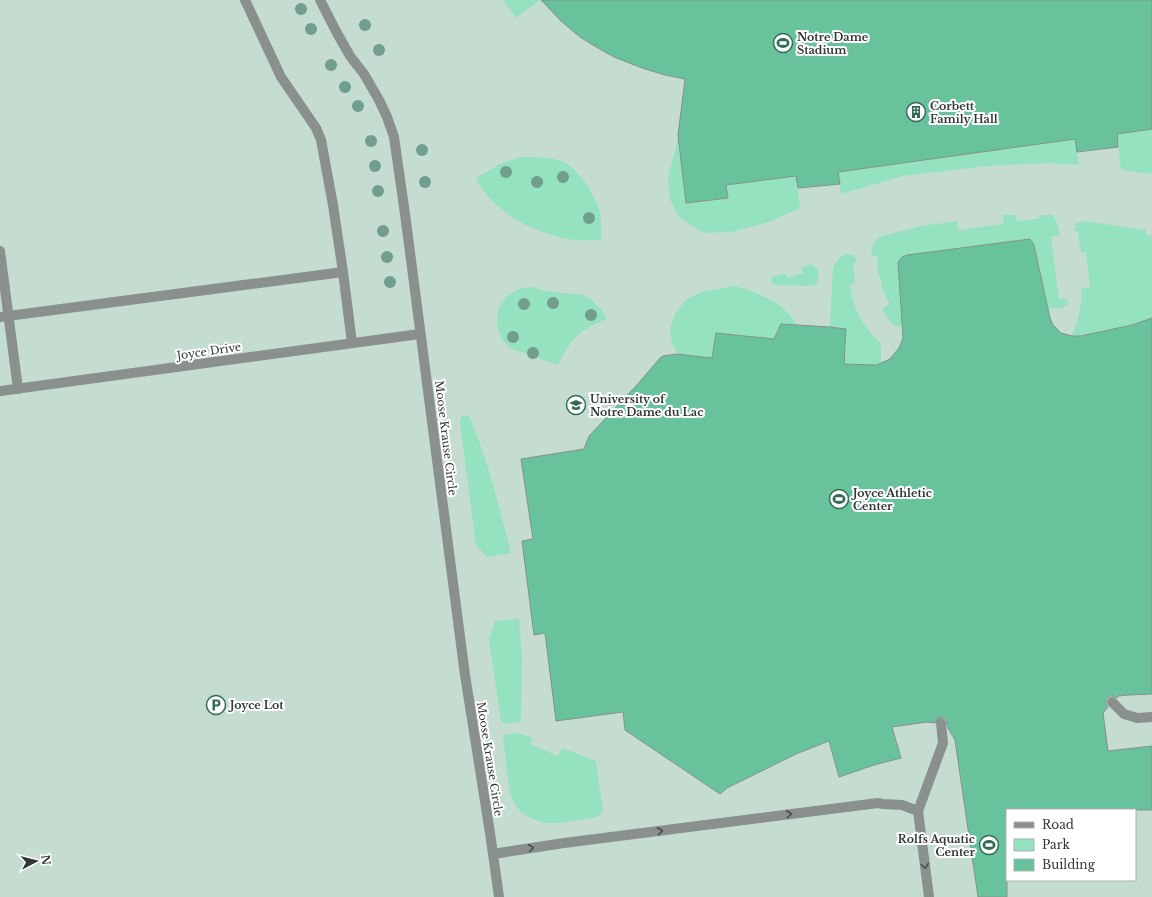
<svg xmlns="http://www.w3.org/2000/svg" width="1152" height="897" font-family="'Libre Baskerville',serif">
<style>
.built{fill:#c5dcd0;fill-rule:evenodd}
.green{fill:#95e2c0}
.building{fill:#68c39d;stroke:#85928c}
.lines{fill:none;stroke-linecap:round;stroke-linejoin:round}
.minor{stroke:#8a908d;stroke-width:10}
.tree{fill:#719e8d}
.oneway{stroke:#474d4a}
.labels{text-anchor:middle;stroke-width:4;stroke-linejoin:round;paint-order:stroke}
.poi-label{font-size:11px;font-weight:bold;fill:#313734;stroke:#fff;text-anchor:start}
.street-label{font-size:11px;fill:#313734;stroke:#fff}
</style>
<rect width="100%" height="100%" fill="#d5e4dd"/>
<path class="built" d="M 0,0 L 1152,0 L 1152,897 L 0,897 ZM 1007,810 L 1135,810 L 1135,880 L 1007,880 Z"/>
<g class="green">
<polygon points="503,0 540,0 516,18"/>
<polygon points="1152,129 1152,174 1121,170 1117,134"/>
<polygon points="678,138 684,140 686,203 728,198 726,185 796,176 800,208 769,222 731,232 703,233 679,217 670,200 668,178"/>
<polygon points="1075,139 1079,165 1047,163 987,166 903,176 841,194 838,172"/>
<path d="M 521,157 C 534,157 548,156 561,161 C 578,167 595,195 600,212 C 602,221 601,231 601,240 C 593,240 584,241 576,240 C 539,236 493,214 476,178 L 500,164 Z"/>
<path d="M 1003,215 L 1016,215 L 1017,221 L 1039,219 L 1039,215 L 1052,215 L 1056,220 L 1060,235 L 1051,237 L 1059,299 L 1068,299 L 1067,304 L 1063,308 L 1048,309 L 1034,245 L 1031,240 L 1026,239 L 907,255 L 902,257 L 898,262 L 902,326 L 896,326 L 891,323 L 882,309 L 890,304 C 883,295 882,286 880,275 L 878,275 L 877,255 L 871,256 L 873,245 L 879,237 L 922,226 L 957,221 L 958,230 L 1004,224 Z"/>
<path d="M 1082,221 L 1146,230 L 1146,235 L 1152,236 L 1152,318 L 1132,325 L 1081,336 L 1072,336 C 1078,319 1083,307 1081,288 L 1090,287 L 1086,252 L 1081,253 L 1078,231 L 1074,231 L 1076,224 Z"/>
<path d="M 845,254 L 855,256 L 857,262 L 853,264 L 855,283 L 850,285 C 853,310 863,326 881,344 L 881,363 L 876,365 L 844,364 L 845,330 L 843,329 L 830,327 L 833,267 L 838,259 Z"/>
<polygon points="812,264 819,271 817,284 812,286 775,285 772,283 771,279 772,277 785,273 787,278 803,273 802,267"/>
<path d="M 734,286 C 758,292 784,303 797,325 L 778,362 L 746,361 L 748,336 L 716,333 L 712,358 L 678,354 L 672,344 L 670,329 L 676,312 L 688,298 L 702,292 Z"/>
<path d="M 533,287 L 545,291 L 584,295 L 590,299 L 602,310 L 607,319 C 580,329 571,338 558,365 L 510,348 L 502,339 L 497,327 L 498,310 L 506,297 L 518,289 Z"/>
<path d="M 463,415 L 469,416 C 488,460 499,506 511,553 L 487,557 L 476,545 L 460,423 L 461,417 Z"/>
<polygon points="519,619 522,656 521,719 520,722 505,724 501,721 489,639 495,621"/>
<polygon points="519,733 532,738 531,745 558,756 562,748 596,761 603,811 597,817 558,823 544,823 532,819 520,811 513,801 510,794 503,738 504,735"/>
</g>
<g class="building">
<polygon points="541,0 1152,0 1152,129 1117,134 1118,147 1077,152 1075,139 838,172 840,184 798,188 796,176 726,185 728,198 686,203 678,135 685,79 665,75 642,68 614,57 598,48 580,37 561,21"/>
<polygon points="1030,239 1034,245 1050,318 1053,325 1061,333 1072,336 1081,336 1132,325 1152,318 1152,694 1128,695 1118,696 1117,698 1113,696 1110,696 1107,698 1106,701 1106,704 1108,707 1103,713 1108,751 1152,746 1152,810 1007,810 1007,897 978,897 955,740 948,728 946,720 943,717 938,718 935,723 927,722 892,727 901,758 874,765 839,777 829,741 796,754 727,788 720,794 625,730 623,712 556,721 545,633 534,635 522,541 533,539 521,459 584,449 589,436 636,386 660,358 663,356 677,354 712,358 716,333 774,339 781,324 830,327 846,329 844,364 876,365 881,363 890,359 899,348 903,338 898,262 902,257 907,255"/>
</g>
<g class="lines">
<g class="minor">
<polyline points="320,0 337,33 350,56 364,74 379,100 387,117 394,137 405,214 465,675 490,833 499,897"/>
<polyline points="0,251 18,389"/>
<polyline points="343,272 352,343"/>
<polyline points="0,317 343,272 333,205 321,140 316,128 281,77 245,0"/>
<polyline points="0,391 420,334"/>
<polyline points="1112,702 1124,714 1137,718 1152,717"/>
<polyline points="918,811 943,743 941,723"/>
<polyline points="493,854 564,843 878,803 883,804 902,805 918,811 929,897"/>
</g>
</g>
<g class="tree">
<circle cx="301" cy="9" r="6"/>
<circle cx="365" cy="25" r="6"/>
<circle cx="311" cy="29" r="6"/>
<circle cx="379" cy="50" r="6"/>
<circle cx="331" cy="65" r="6"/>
<circle cx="345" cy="87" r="6"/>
<circle cx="358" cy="106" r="6"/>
<circle cx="371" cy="141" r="6"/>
<circle cx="422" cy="150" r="6"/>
<circle cx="375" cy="166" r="6"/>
<circle cx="506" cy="172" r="6"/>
<circle cx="563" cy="177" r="6"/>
<circle cx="425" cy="182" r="6"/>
<circle cx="537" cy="182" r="6"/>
<circle cx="378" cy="191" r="6"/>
<circle cx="589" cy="218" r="6"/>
<circle cx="383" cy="231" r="6"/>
<circle cx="387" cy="257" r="6"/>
<circle cx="390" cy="282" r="6"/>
<circle cx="553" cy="303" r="6"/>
<circle cx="524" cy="304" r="6"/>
<circle cx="591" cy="315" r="6"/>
<circle cx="513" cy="337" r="6"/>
<circle cx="533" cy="353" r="6"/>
</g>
<defs><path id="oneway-chevron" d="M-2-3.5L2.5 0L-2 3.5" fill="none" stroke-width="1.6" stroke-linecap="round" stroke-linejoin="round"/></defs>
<g class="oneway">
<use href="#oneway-chevron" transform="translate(789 814) rotate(-7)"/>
<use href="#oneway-chevron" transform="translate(660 831) rotate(-7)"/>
<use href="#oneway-chevron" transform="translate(531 848) rotate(-8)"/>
<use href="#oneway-chevron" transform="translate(925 866) rotate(82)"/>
</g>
<defs>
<g id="stadium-ring" transform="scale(1)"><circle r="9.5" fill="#fff" stroke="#326c54" stroke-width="1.5"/><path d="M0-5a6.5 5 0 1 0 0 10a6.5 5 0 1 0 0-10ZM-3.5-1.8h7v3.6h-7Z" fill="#326c54"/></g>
<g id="building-ring" transform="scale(1)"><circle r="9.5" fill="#fff" stroke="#326c54" stroke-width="1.5"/><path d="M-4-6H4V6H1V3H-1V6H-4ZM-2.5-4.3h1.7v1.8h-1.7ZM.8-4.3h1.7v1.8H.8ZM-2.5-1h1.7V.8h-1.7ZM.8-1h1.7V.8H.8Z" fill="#326c54"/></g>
<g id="university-ring" transform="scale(1)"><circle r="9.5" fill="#fff" stroke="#326c54" stroke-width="1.5"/><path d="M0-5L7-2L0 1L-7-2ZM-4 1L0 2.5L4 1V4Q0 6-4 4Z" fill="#326c54"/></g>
<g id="parking-ring" transform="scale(1)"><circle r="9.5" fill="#fff" stroke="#326c54" stroke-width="1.5"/><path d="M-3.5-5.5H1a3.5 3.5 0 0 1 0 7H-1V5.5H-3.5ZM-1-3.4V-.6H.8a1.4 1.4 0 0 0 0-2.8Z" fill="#326c54"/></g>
</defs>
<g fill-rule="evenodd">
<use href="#stadium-ring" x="783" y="43"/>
<use href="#building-ring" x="916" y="112"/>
<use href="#university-ring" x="576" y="405"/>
<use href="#stadium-ring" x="839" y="499"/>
<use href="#parking-ring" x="216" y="705"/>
<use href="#stadium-ring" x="989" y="845"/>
</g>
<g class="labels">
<g class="poi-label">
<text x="797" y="41">Notre Dame<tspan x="797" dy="13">Stadium</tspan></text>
<text x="930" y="110">Corbett<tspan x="930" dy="13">Family Hall</tspan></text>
<text x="590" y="403">University of<tspan x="590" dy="13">Notre Dame du Lac</tspan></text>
<text x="853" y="497">Joyce Athletic<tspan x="853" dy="13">Center</tspan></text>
<text x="230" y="709">Joyce Lot</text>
<text x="975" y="843" text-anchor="end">Rolfs Aquatic<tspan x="975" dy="13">Center</tspan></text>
</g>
<g class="street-label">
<text transform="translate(209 351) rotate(-8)" y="4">Joyce Drive</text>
<text transform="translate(446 438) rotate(83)" y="4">Moose Krause Circle</text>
<text transform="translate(490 759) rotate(81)" y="4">Moose Krause Circle</text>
</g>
</g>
<rect x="1006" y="809" width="130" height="72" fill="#ffffff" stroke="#adafae"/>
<rect x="1014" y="822" width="20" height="6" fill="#8a908d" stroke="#adafae"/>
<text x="1042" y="829" font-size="12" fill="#313734">Road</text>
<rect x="1014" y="839" width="20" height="12" fill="#95e2c0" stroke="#adafae"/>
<text x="1042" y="849" font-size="12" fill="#313734">Park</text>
<rect x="1014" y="859" width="20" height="12" fill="#68c39d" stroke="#adafae"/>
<text x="1042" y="869" font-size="12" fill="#313734">Building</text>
<g transform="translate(36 861) rotate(83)" stroke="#ffffff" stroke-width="3" paint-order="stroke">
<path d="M0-3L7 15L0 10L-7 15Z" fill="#313734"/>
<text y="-6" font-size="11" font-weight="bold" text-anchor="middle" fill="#313734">N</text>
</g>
</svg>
